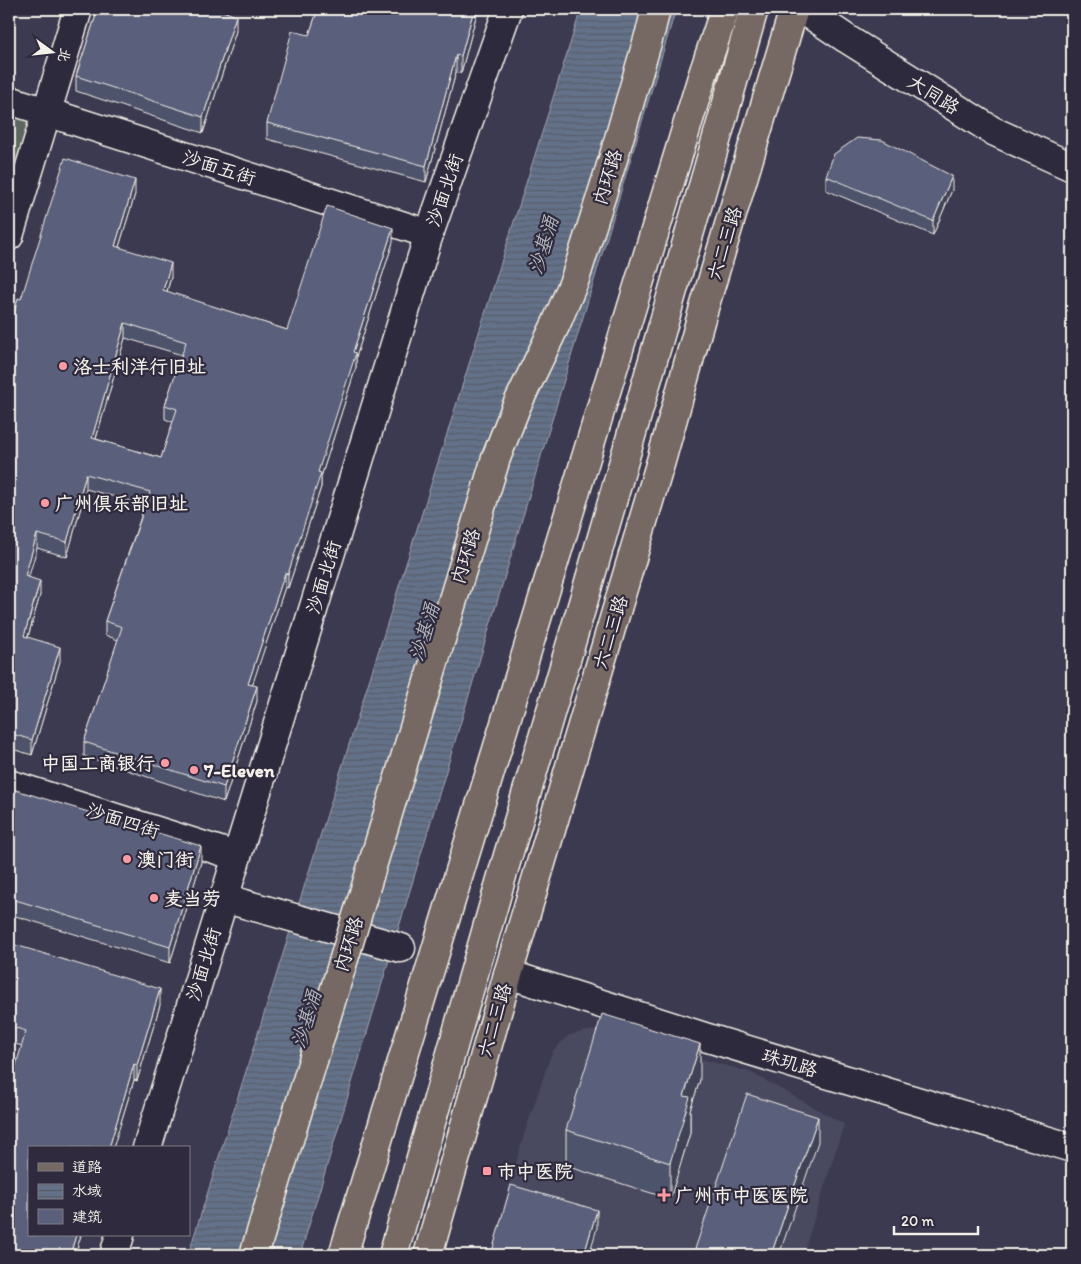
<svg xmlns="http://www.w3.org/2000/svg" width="1081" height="1264" font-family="Itim,'LXGW WenKai TC',sans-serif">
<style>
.built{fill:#484860}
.green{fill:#5b685e;stroke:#a8aca3}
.water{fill:url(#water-rules);stroke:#9ea4af}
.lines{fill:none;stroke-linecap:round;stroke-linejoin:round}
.street-casing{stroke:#f4f1e8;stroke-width:31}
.secondary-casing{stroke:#f4f1e8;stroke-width:31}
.primary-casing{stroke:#f4f1e8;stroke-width:31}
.highway-casing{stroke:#f4f1e8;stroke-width:31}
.street{stroke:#2f2a3d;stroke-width:28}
.secondary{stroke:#2f2a3d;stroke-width:28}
.primary{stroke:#766964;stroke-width:28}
.highway{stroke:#766964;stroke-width:28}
.highway-bridge-casing{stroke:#f4f1e8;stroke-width:31;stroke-linecap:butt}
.highway-bridge{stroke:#766964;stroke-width:28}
.wall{fill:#4d536b;stroke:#f4f1e8;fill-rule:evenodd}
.shaded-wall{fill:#3f4357;stroke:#f4f1e8}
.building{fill:#5a607c;stroke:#f4f1e8;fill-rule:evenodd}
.poi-dot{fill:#ff9aa2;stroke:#2f2a3d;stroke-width:2}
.labels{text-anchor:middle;stroke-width:4.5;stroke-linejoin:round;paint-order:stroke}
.street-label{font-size:19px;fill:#f4f1e8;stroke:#2f2a3d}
.poi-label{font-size:19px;font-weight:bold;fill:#f4f1e8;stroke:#2f2a3d;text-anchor:start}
.water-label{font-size:20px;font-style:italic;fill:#b3b7bd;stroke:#2f2a3d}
</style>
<defs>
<pattern id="water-rules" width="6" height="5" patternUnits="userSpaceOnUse" patternTransform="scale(1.25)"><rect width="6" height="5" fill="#647189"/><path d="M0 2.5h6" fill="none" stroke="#565c68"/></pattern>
</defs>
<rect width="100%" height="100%" fill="#3c3a50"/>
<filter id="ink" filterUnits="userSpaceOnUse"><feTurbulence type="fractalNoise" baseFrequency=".02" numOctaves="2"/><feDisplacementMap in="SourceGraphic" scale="10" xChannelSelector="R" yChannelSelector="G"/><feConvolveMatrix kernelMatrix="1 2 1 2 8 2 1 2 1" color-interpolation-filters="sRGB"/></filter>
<g filter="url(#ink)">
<polygon class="built" points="592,1030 750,1072 844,1124 803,1255 490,1255 524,1134 552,1052 569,1035"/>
<polygon class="green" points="9,115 39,124 9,219"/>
<polygon class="water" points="581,9 676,9 300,1255 188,1255"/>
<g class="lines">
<g class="street-casing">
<g id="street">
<polyline points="802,9 847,39 993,131 1072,167"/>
<polyline points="9,100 429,234"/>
<polyline points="9,236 78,9"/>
<polyline points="9,784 236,856"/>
<polyline points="223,898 401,948"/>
<polyline points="147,1148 429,234 508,9"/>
<polyline points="114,1255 120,1235"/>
</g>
</g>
<g class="secondary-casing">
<polyline id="secondary" points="508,974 708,1038 1072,1148"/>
</g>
<g class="primary-casing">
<g id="primary">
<polyline points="393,1255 504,869 587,589 754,9"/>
<polyline points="428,1255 508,974 661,461 701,318 794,9"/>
</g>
</g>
<g class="highway-casing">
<g id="highway">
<polyline points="651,29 656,9"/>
<polyline points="343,1255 701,80 725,9"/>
</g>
</g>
<use href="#street" class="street"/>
<use href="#secondary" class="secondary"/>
<use href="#primary" class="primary"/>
<use href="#highway" class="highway"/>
<g class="highway-bridge-casing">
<polyline id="highway-bridge" points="254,1255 496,458 516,407 556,324 575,279 613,159 651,29"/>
</g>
<use href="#highway-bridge" class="highway-bridge"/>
</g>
<g class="wall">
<polygon points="98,9 228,9 227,13 236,31 203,133 76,91 76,76"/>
<polygon points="318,9 478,9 461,73 456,72 426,182 267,139 267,123 309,35"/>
<polygon points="826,176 952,190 933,235 826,190"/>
<path d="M 135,194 L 119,247 L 171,277 L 167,292 L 287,330 L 393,242 L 356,357 L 356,367 L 321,477 L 321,487 L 288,588 L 285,587 L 252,685 L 257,701 L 224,802 L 84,756 L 84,742 L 118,640 L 105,635 L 105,621 L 145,505 L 86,489 L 67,557 L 37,548 L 28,577 L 40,595 L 28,637 L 60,661 L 32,755 L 9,748 L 9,332 L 21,299 ZM 125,338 L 182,355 L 165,405 L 165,419 L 173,422 L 161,458 L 96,439 Z"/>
<polygon points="9,788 201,862 170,963 9,914"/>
<polygon points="9,943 160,1005 137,1081 134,1080 113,1148 29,1148 29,1235 81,1235 75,1255 9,1255 9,1089 22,1046 9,1042"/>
<polygon points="700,1080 690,1110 690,1133 670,1199 566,1166 566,1130"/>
</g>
<g class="shaded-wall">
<polygon points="223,9 228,9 223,26"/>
<polygon points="474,9 478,9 461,73 461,56"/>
<polygon points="236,16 236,31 203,133 203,117"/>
<polygon points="456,55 456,72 426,182 426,166"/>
<polygon points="952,176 952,190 933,235 933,221"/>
<polygon points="135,180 135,194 115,260 115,246"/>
<polygon points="393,228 393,242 356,357 356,367 321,477 321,487 288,588 288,574 353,352"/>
<polygon points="171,263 171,277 163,305 163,290"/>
<polygon points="125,323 125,338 92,452 92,438"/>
<polygon points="86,474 86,489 67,557 67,542"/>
<polygon points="37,534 37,548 25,590 25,576"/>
<polygon points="285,573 285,587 248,698 248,684"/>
<polygon points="40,581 40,595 24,650 24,636"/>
<polygon points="60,647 60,661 32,755 32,740"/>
<polygon points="257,686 257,701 224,802 224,787"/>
<polygon points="201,846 201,862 170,963 170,947"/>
<polygon points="160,989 160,1005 137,1081 137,1065"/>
<polygon points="700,1044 700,1080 690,1110 690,1133 670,1199 670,1163 684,1096"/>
<polygon points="134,1064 134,1080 113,1148 109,1148"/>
<polygon points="818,1117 818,1142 779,1255 771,1255"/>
<polygon points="597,1210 597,1228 589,1255 584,1255"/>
<polygon points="76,1235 81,1235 75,1255 70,1255"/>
</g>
<g class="building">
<polygon points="98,9 223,9 223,11 236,16 203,117 76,76"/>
<polygon points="318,9 474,9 461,56 456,55 426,166 267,123 292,31 309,35"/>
<polygon points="857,138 882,140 952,176 933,221 826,176 834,154"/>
<path d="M 65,158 L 135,180 L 115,246 L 171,263 L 163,290 L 287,330 L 327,206 L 393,228 L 353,352 L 356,353 L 318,472 L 321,473 L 288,574 L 285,573 L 248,684 L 257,686 L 224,787 L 84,742 L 122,627 L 105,621 L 150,492 L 86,474 L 67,542 L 37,534 L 25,576 L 40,581 L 24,636 L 60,647 L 32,740 L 9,733 L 9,332 L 18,298 L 21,299 ZM 125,323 L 186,342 L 165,405 L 177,409 L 161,458 L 92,438 Z"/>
<polygon points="9,788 201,846 170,947 9,898"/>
<polygon points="9,943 160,989 137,1065 134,1064 109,1148 29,1148 29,1235 76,1235 70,1255 34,1255 9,1248 9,1089 26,1031 9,1026"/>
<polygon points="602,1014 700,1044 684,1096 690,1097 670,1163 566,1130"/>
<polygon points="747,1094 818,1117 771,1255 693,1255"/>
<polygon points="511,1185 597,1210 584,1255 491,1255"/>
</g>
</g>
<g class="poi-dot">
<circle cx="63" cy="366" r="5"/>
<circle cx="45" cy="503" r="5"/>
<circle cx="165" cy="763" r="5"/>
<circle cx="194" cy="770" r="5"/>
<circle cx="127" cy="859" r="5"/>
<circle cx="154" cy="898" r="5"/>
<rect x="482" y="1166" width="10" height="10" rx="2.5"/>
<path d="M661.5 1187.5h5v5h5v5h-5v5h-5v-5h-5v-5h5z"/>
</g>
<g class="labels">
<g class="street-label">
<text transform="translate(934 94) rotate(32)" y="7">大同路</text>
<text transform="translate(219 167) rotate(18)" y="7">沙面五街</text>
<text transform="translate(607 177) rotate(-73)" y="7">内环路</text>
<text transform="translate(444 190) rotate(-71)" y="7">沙面北街</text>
<text transform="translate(724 243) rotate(-73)" y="7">六二三路</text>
<text transform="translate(465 556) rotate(-73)" y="7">内环路</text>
<text transform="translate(323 577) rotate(-73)" y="7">沙面北街</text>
<text transform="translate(610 632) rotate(-73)" y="7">六二三路</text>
<text transform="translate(123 820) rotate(18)" y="7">沙面四街</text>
<text transform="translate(348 944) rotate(-73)" y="7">内环路</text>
<text transform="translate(203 964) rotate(-73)" y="7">沙面北街</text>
<text transform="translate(494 1020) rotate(-74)" y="7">六二三路</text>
<text transform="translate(790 1062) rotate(17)" y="7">珠玑路</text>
</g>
<g class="poi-label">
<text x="73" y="373">洛士利洋行旧址</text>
<text x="55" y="510">广州俱乐部旧址</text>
<text x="155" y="770" text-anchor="end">中国工商银行</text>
<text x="204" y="777">7-Eleven</text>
<text x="137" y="866">澳门街</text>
<text x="164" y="905">麦当劳</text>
<text x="497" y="1178">市中医院</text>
<text x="675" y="1202">广州市中医医院</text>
</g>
<g class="water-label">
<text transform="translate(543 245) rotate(-73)" y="7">沙基涌</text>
<text transform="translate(424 632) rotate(-73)" y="7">沙基涌</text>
<text transform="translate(306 1019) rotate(-73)" y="7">沙基涌</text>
</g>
</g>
<rect width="1081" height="1264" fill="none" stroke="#2f2a3d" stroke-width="30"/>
<rect x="15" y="15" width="1051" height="1234" fill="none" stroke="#f4f1e8" stroke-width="2" filter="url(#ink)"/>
<rect x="28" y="1146" width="162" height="90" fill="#2f2a3d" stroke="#7e7a81"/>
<rect x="38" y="1163" width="25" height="8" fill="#766964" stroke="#7e7a81"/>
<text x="72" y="1172" font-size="15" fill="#f4f1e8">道路</text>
<rect x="38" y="1184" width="25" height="15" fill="url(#water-rules)" stroke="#7e7a81"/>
<text x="72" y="1196" font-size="15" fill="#f4f1e8">水域</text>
<rect x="38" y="1209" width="25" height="15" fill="#5a607c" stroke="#7e7a81"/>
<text x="72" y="1222" font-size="15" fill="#f4f1e8">建筑</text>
<g transform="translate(52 52) rotate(105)" stroke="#2f2a3d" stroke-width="4" paint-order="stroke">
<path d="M0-4L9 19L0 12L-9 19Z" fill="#f4f1e8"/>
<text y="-8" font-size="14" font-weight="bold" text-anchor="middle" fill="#f4f1e8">北</text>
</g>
<path d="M894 1226v8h84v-8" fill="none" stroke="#f4f1e8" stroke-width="2.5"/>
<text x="901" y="1226" font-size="15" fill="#f4f1e8" stroke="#2f2a3d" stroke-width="4" paint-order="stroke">20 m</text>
</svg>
